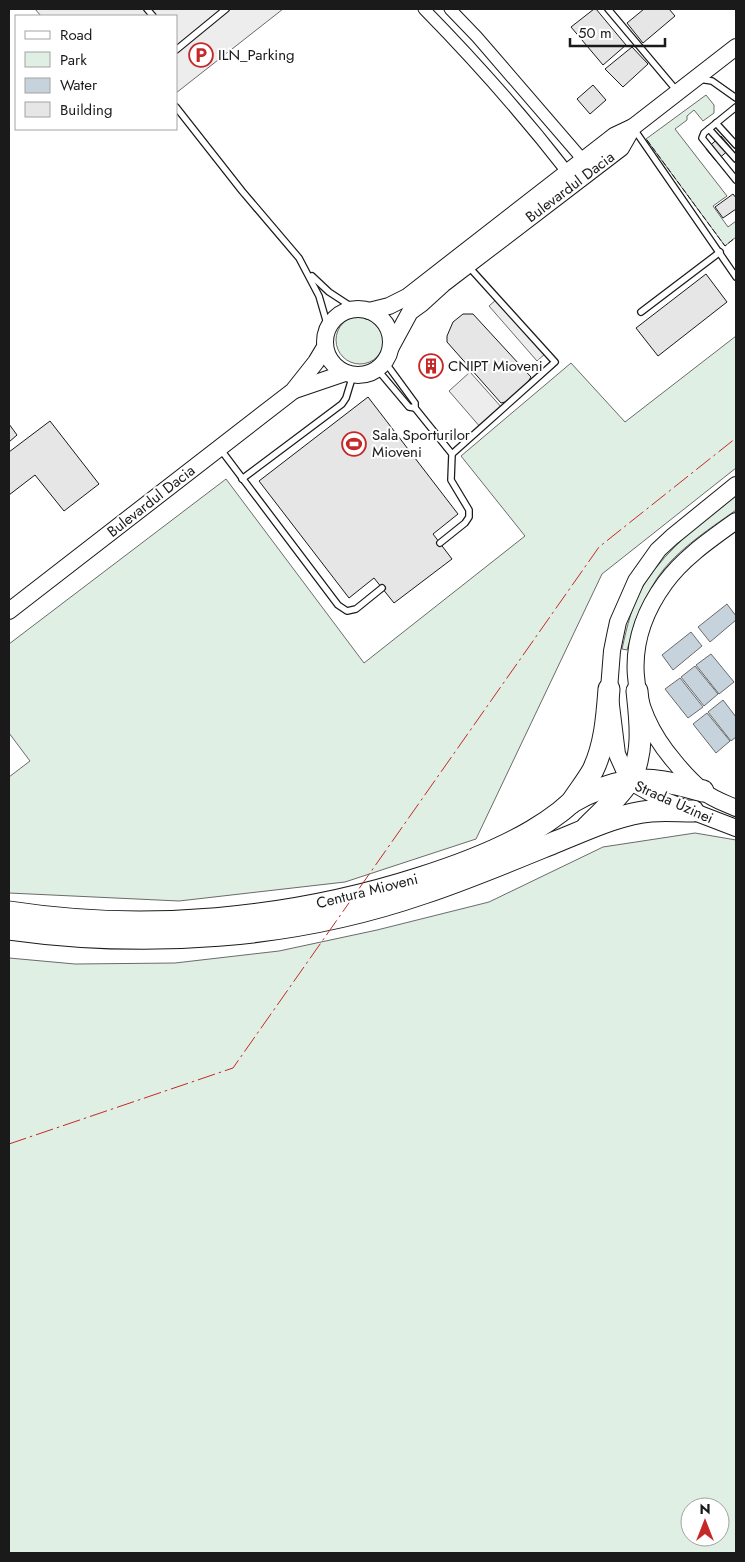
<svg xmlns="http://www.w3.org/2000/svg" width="745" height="1562" font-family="Jost,sans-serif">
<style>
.green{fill:#e0efe3;stroke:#6a6a6a;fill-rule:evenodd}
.parking{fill:#ededed;stroke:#6a6a6a}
.water{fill:#c6d2dc;stroke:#6a6a6a}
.building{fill:#e6e6e6;stroke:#1a1a1a}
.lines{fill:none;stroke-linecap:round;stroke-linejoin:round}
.lane-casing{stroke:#1a1a1a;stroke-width:8}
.street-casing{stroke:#1a1a1a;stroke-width:13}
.secondary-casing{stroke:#1a1a1a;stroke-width:18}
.highway-casing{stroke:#1a1a1a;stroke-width:23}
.lane{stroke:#fff;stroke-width:5.5}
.street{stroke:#fff;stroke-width:11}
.secondary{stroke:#fff;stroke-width:16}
.highway{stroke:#fff;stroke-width:21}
.fence{stroke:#1a1a1a;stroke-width:1;stroke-dasharray:6 2.5;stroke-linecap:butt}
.power{stroke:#c62828;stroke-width:1;stroke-dasharray:18 4 2.5 4;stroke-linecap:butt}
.labels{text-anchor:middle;stroke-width:4;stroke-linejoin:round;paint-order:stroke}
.poi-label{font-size:15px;fill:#1a1a1a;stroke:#fff;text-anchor:start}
.street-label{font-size:15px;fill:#1a1a1a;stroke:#fff}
</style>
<rect width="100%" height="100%" fill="#fff"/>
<g class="green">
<polygon points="706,95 714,105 714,113 703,121 694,110 687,116 687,120 675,129 727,196 713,206 728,227 736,221 736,237 725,246 646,139"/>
<circle cx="360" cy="340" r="24"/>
<polygon points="736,336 736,468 602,574 476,839 345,882 179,901 9,893 9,777 30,761 9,733 9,644 226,479 364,663 525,536 461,456 571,363 625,422"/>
<path d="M 736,494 L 736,510 C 708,530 670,554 653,585 C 641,605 634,627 627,650 L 622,649 C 627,627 632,603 645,583 C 668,547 704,521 736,494 Z"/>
<path d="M 695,833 L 736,840 L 736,1553 L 9,1553 L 9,958 L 75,964 L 175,963 L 279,951 L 377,930 L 489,902 L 603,847 ZM 690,1507 L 720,1507 L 720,1537 L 690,1537 Z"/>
</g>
<g class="parking">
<polygon points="35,9 283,9 176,93 176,16 41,16"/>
<polygon points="498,298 546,353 537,361 489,306"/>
<polygon points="470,372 503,409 481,428 449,391"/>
</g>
<g class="water">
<polygon points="727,604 736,616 736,620 710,642 698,627"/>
<polygon points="691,632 702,646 673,670 662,655"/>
<polygon points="711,654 734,682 719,694 696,665"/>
<polygon points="695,666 718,694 704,706 681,677"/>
<polygon points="680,678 703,707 688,718 665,689"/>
<polygon points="723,700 736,717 736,737 731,741 708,712"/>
<polygon points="707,713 730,741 716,753 693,724"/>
</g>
<g class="building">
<polygon points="594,9 596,9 626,45 603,65 571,27"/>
<polygon points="644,9 669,9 675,16 643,43 627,23"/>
<polygon points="632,47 648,64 623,87 605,69"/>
<polygon points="593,85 606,100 590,114 577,99"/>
<polygon points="721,136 731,148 716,161 706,149"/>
<polygon points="733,194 736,198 736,209 723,218 715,207"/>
<polygon points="706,274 727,302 658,356 636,328"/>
<polygon points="463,314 473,314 531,377 526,385 519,393 505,402 501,403 447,342 447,336 453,322"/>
<circle cx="431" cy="367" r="11"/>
<polygon points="368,397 458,514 433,534 452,559 394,603 374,578 349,598 259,481"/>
<polygon points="50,421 99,484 64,511 35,475 9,495 9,452"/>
<polygon points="9,424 17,435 9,442"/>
</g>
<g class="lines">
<g class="lane-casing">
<g id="lane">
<polyline points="147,9 153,16"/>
<polyline points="608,9 677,91"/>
<polyline points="176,50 226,9"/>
<polyline points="699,79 712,81 736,98"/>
<polyline points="176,107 242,191 299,258 319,296 328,327"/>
<polyline points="736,107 704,133 702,138 736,180"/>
<polyline points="716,123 736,145"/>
<polyline points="634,129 736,277"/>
<polyline points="709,129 736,159"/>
<polyline points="312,276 329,292 355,309"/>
<polyline points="641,312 720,252"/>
<polyline points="385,362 415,403 415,408 452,454 451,480 469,510 469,517 465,523 440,543"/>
<polyline points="377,369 409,407 415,408"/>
<polyline points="221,450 338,605 347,611 356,609 382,588"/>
<polyline points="452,454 555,362 469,267"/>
<polyline points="242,479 342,404 346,398 353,375"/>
</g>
</g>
<g class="street-casing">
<g id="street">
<path d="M 424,9 C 475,61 523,115 568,173"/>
<polyline points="450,9 477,37 584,161"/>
</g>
</g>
<g class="secondary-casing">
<g id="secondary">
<circle cx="358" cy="342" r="33"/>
<polyline points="369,311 389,306 407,297 614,136 633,127"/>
<polyline points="391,347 410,312 421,304 443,284 621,148 633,127 736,47"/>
<polyline points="295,390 345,373"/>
<polyline points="736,485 672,537 658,550 636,581 618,622 615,636 612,651 609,689 617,754 629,781 663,800 736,828"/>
<path d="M 736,521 C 711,539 683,558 665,583 C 622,642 627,706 674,761 C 682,771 692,782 703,791 C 712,799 725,803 736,808"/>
<polyline points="9,611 293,391 316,362 325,347"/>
</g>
</g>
<g class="highway-casing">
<g id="highway">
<path d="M 571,803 C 578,792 587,781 593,770 C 605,745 607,716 609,689"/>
<path d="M 587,827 C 601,813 618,798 629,781 C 645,755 640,719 637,691"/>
<path d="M 9,912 C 145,933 289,920 420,878 C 458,866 498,851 532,831 C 542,825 551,819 560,812 C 564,809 568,805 572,802 C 588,793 610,784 629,781 C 653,777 680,785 703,791"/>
<path d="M 9,929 C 147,948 291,939 424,893 C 469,878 514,859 558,841 C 588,829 619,814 651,811 C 665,810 679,811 693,811"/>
</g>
</g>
<use href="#lane" class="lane"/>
<use href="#street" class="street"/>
<use href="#secondary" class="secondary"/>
<use href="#highway" class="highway"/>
<polyline class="fence" points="647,140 725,246 736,237"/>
<polyline class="power" points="9,1144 233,1068 599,547 736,438"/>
</g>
<defs>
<g id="parking-ring" transform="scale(1.25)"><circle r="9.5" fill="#fff" stroke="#c62828" stroke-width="1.5"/><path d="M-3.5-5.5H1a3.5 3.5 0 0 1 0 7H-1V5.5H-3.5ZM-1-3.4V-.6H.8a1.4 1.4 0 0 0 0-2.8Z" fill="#c62828"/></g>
<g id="building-ring" transform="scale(1.25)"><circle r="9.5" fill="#fff" stroke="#c62828" stroke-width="1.5"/><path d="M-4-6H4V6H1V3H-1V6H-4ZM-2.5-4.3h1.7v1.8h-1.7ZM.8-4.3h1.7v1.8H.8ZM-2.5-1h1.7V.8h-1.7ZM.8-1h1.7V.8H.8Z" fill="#c62828"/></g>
<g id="stadium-ring" transform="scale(1.25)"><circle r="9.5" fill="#fff" stroke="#c62828" stroke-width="1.5"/><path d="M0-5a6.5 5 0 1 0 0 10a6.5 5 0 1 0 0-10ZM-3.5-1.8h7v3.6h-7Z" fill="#c62828"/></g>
</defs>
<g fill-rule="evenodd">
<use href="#parking-ring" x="201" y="55"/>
<use href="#building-ring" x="431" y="366"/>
<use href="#stadium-ring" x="354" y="444"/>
</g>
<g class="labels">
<g class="poi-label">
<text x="218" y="60">ILN_Parking</text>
<text x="448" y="371">CNIPT Mioveni</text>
<text x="372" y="440">Sala Sporturilor<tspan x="372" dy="17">Mioveni</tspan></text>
</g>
<g class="street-label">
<text transform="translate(570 187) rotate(-37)" y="5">Bulevardul Dacia</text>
<text transform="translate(151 501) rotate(-38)" y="5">Bulevardul Dacia</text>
<text transform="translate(674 802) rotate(24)" y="5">Strada Uzinei</text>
<text transform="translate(367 891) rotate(-14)" y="5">Centura Mioveni</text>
</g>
</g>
<rect width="745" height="1562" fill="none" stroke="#1a1a1a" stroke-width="20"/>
<rect x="15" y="15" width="162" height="115" fill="#ffffff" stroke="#a3a3a3"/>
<rect x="25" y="31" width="25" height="8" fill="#ffffff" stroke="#a3a3a3"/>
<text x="60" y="40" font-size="15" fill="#1a1a1a">Road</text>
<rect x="25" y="52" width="25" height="15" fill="#e0efe3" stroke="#a3a3a3"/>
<text x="60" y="65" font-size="15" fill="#1a1a1a">Park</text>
<rect x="25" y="78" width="25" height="15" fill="#c6d2dc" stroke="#a3a3a3"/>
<text x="60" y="90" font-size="15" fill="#1a1a1a">Water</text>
<rect x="25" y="102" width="25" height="15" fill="#e6e6e6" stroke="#a3a3a3"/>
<text x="60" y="115" font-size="15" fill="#1a1a1a">Building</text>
<g transform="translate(705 1522)"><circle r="24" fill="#ffffff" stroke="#a3a3a3"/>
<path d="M0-4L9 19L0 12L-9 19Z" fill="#c62828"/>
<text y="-8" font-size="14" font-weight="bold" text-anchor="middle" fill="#1a1a1a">N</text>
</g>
<path d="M570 38v8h95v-8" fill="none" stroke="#1a1a1a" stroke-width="2.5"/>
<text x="578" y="38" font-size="15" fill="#1a1a1a" stroke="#ffffff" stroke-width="4" paint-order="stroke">50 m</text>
</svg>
